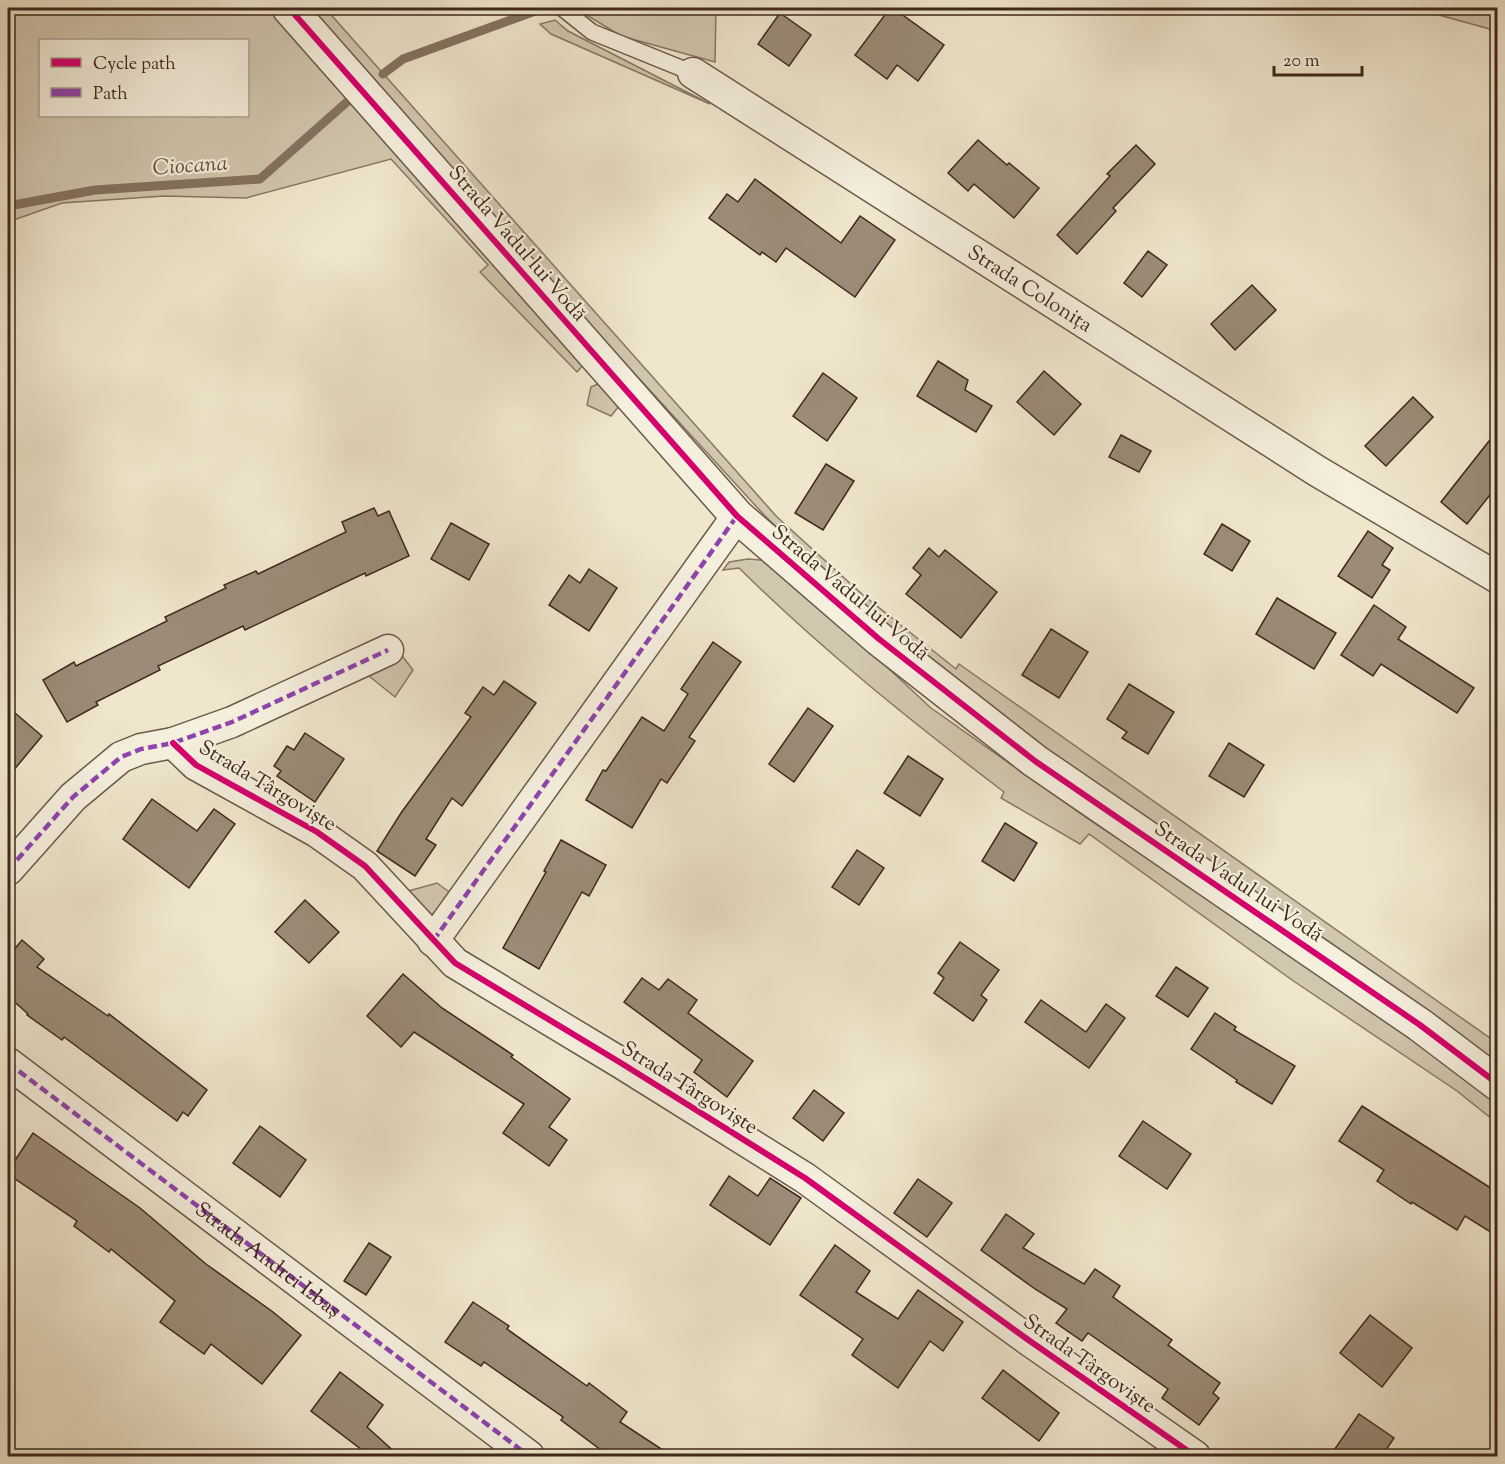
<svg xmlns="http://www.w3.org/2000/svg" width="1505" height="1464" font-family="'Sorts Mill Goudy',serif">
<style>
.green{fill:#d1c6ae;stroke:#876;stroke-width:1.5;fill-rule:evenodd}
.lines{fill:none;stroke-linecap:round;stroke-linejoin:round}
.stream{stroke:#857362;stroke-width:9}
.building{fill:#9b8b78;stroke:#3f281d;stroke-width:1.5}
.service-casing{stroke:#6b5849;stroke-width:18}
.minor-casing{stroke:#6b5849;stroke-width:33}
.tertiary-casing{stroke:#6b5849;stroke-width:36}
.service{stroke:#f5efde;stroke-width:15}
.minor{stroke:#f5efde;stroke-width:30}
.tertiary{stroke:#f5efde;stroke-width:33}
.quiet{stroke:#8e44ad;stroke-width:4.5;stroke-dasharray:9 4.5;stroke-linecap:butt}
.cycleway-casing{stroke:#f5efde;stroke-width:10}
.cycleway{stroke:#d6006c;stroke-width:6}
.labels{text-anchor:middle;stroke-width:4.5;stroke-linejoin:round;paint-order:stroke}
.street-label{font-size:21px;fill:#3f281d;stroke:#f5efde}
.water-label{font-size:22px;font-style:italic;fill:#624e40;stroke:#f5efde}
</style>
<rect width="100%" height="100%" fill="#efe6cc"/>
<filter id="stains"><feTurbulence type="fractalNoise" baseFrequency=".00333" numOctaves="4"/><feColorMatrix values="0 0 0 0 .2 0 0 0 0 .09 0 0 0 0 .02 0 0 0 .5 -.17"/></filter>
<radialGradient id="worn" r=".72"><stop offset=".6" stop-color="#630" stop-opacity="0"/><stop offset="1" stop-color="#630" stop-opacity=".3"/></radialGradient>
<g class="green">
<path d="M 8,8 L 270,8 L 445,207 L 587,361 L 577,372 L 480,272 L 488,265 L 391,159 L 246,198 L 164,196 L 62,203 L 8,222 ZM 40,40 L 248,40 L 248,116 L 40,116 Z"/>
<polygon points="308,8 325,8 777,517 862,594 956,669 959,664 1497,1043 1497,1064 1102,792 859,606 765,516 602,338"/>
<polygon points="575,8 716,8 715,62 621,36"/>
<polygon points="1429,8 1497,8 1497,31 1439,15"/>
<polygon points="555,20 568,31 710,104 551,34 540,24"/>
<polygon points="600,383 619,406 611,416 587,405 591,387"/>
<path d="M 748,559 L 773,561 L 931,708 L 1094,823 L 1332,978 L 1497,1097 L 1497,1123 L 1457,1091 L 1292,980 L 1089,834 L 1080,844 L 1001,798 L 1004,792 C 912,722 822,650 739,568 L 723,570 L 729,562 Z"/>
<polygon points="400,653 413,670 395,697 364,672"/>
<polygon points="437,883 452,894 427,920 405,892"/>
</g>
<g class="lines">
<g class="stream">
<polyline points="383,74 403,59 541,9"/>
<polyline points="8,206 95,190 260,179 348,101"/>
</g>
</g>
<g class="building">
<polygon points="890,8 893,8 944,45 918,81 897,65 887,79 855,55"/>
<polygon points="780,13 811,35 789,66 758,44"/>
<polygon points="978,140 1007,165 1009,163 1039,188 1014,218 974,184 968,191 948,173"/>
<polygon points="1136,145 1155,164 1113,208 1116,211 1077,254 1057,235 1110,176 1107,174"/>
<polygon points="755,179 841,243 860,216 895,240 855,297 786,248 776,262 762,252 760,255 709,218 727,194 738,202"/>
<polygon points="1148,251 1167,265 1142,297 1124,283"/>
<polygon points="1252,285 1276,310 1235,350 1211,324"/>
<polygon points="938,361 968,380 965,390 992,406 976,432 917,396"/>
<polygon points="1044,371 1081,404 1054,435 1017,402"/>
<polygon points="823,373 857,398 827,441 793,416"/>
<polygon points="1413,397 1433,417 1386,466 1365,446"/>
<polygon points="1497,431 1497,486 1467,524 1441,502"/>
<polygon points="1121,435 1151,451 1139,472 1109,457"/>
<polygon points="826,464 854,481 823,530 795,513"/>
<polygon points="374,508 378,516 389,511 409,556 366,576 365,573 245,630 243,626 158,666 160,670 96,702 98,705 67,722 43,680 74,662 76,666 167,621 165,617 226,588 224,585 256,571 258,574 346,532 342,522"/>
<polygon points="451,523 489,544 469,580 431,559"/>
<polygon points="1222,524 1250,541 1232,571 1204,554"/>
<polygon points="1368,531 1393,548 1382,565 1390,570 1372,598 1338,576"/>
<polygon points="929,548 939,557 945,550 997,592 961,638 906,594 921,575 913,568"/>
<polygon points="589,569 617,588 589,631 549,605 569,575 580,583"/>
<polygon points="1277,598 1336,633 1314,669 1256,634"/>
<polygon points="1374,605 1406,627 1398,639 1474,688 1457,713 1381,664 1373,676 1341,655"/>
<polygon points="1051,629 1088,652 1059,698 1022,675"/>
<polygon points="713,642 741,662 689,737 695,741 667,783 661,779 632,828 586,800 603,770 606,771 642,717 664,731 688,694 681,689"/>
<polygon points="504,681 536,703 462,806 452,798 426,839 436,845 415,876 377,851 401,813 471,717 465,713 483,687 494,695"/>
<polygon points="1129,684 1174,712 1148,754 1122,738 1127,732 1107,719"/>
<polygon points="8,707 42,736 8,777"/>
<polygon points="808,708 833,726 794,782 769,764"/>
<polygon points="305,733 344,759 315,802 277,776 281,771 274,766 287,746 294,750"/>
<polygon points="1229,743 1264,765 1244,797 1209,776"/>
<polygon points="908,756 943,779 920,816 884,793"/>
<polygon points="152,799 197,831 214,809 235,824 189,888 123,839"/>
<polygon points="1005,823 1037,843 1014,881 982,861"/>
<polygon points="561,840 606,865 589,896 582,892 539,969 503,948 546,872 544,871"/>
<polygon points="857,850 884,868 859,905 832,887"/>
<polygon points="305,900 339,932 309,963 275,932"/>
<polygon points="22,940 44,959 37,967 108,1016 109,1014 207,1090 188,1116 183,1112 177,1121 64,1037 62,1040 27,1015 28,1014 8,996 8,957"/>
<polygon points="960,942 999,970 981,995 987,1000 973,1021 934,993 944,978 938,973"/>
<polygon points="1176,967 1208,988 1188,1017 1156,996"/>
<polygon points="403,974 442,1008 513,1055 511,1057 570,1099 549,1127 567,1140 549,1166 503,1133 524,1104 414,1032 401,1047 367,1016"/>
<polygon points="642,978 659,990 668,979 697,1000 688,1013 753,1061 727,1097 694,1072 702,1060 624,1002"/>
<polygon points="1041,1000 1086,1032 1106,1004 1125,1018 1089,1068 1025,1022"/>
<polygon points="1215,1013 1236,1027 1234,1030 1295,1066 1272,1104 1236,1082 1237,1080 1191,1049"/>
<polygon points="814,1090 844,1113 823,1141 793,1118"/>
<polygon points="1362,1106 1497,1192 1497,1236 1465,1216 1457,1230 1412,1202 1411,1204 1377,1181 1384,1170 1339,1141"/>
<polygon points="1143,1121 1191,1154 1167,1189 1119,1156"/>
<polygon points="260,1126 306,1160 280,1197 233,1163"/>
<polygon points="33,1133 140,1208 206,1264 273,1312 301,1335 262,1384 211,1344 204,1354 160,1322 175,1301 111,1249 109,1252 74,1226 77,1221 8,1174 8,1171"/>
<polygon points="729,1176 758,1196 770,1178 801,1198 770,1245 710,1205"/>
<polygon points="918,1179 952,1203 927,1237 894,1213"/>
<polygon points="1006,1214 1034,1234 1023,1248 1084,1284 1095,1269 1120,1286 1113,1297 1172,1340 1168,1345 1220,1383 1213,1393 1219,1398 1199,1425 1162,1398 1168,1389 1088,1333 1082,1341 1056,1323 1067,1309 1035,1289 981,1250"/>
<polygon points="369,1243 391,1257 366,1295 344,1281"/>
<polygon points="835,1245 870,1271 856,1292 898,1319 918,1290 963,1322 943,1351 930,1341 898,1388 852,1355 863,1339 800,1295"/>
<polygon points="473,1302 509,1326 507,1329 587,1386 589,1383 627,1412 620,1422 672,1456 609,1456 561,1420 563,1417 484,1362 481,1366 445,1342"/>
<polygon points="1370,1315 1412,1348 1382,1387 1340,1353"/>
<polygon points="1003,1370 1059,1413 1039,1441 982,1398"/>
<polygon points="340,1372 383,1405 367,1427 399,1456 370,1456 311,1411"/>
<polygon points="1359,1414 1394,1438 1382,1456 1330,1456"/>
</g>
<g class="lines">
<g class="service-casing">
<polyline id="service" points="562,8 592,32 693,73"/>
</g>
<g class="minor-casing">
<g id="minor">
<path id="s1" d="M 693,73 L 1317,471 L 1498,578"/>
<polyline points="173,743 196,765 317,832 365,866 455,963 621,1063 805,1178 1027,1339 1195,1456"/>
<polyline points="8,870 73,797 121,757 141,749 173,743 232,722 388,650"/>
<polyline points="433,941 737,516"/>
<path id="s2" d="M 8,1063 L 529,1456"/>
</g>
</g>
<g class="tertiary-casing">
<polyline id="tertiary" points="289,8 737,516 879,639 1035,761 1420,1025 1498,1084"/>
</g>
<use href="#service" class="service"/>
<use href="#minor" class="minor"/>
<use href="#tertiary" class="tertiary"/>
<g class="quiet">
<polyline points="8,870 73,797 121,757 141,749 173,743 232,722 388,650"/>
<polyline points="433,941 737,516"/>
<polyline points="8,1063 529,1456"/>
</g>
<g class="cycleway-casing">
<g id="cycleway">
<polyline points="289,8 737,516 879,639 1035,761 1420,1025 1498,1084"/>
<polyline points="173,743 196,765 317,832 365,866 455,963 621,1063 805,1178 1027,1339 1195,1456"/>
</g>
</g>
<use href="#cycleway" class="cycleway"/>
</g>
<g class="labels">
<g class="street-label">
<text transform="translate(518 243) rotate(49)" y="7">Strada Vadul lui Vodă</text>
<text dy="7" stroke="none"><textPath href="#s1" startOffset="400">Strada Colonița</textPath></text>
<text transform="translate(851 592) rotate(40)" y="7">Strada Vadul lui Vodă</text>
<text transform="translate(268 785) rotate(31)" y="7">Strada Târgoviște</text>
<text transform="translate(1239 881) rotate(34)" y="7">Strada Vadul lui Vodă</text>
<text transform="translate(690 1087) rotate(32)" y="7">Strada Târgoviște</text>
<text dy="7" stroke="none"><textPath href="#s2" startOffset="326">Strada Andrei Izbaș</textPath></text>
<text transform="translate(1090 1363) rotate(35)" y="7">Strada Târgoviște</text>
</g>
<g class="water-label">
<text transform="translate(190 164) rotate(-4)" y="8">Ciocana</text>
</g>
</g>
<rect width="1505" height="1464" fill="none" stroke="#efe6cc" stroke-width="30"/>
<rect x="9" y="9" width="1487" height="1446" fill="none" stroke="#3f281d" stroke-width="3"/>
<rect x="15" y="15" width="1475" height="1434" fill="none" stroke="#3f281d" stroke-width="1.5"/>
<rect x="39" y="39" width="210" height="78" fill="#f5efde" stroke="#ac9f91" stroke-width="1.5"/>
<rect x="51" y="58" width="30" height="9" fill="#d6006c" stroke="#ac9f91" stroke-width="1.5"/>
<text x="93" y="69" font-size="18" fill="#3f281d">Cycle path</text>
<rect x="51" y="88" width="30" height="9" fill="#8e44ad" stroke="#ac9f91" stroke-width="1.5"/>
<text x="93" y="99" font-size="18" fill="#3f281d">Path</text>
<path d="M1274 66v9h88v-9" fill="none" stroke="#3f281d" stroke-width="3"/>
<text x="1283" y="66" font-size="18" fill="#3f281d" stroke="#f5efde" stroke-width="4.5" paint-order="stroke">20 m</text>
<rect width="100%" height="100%" filter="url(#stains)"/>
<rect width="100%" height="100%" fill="url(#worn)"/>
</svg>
